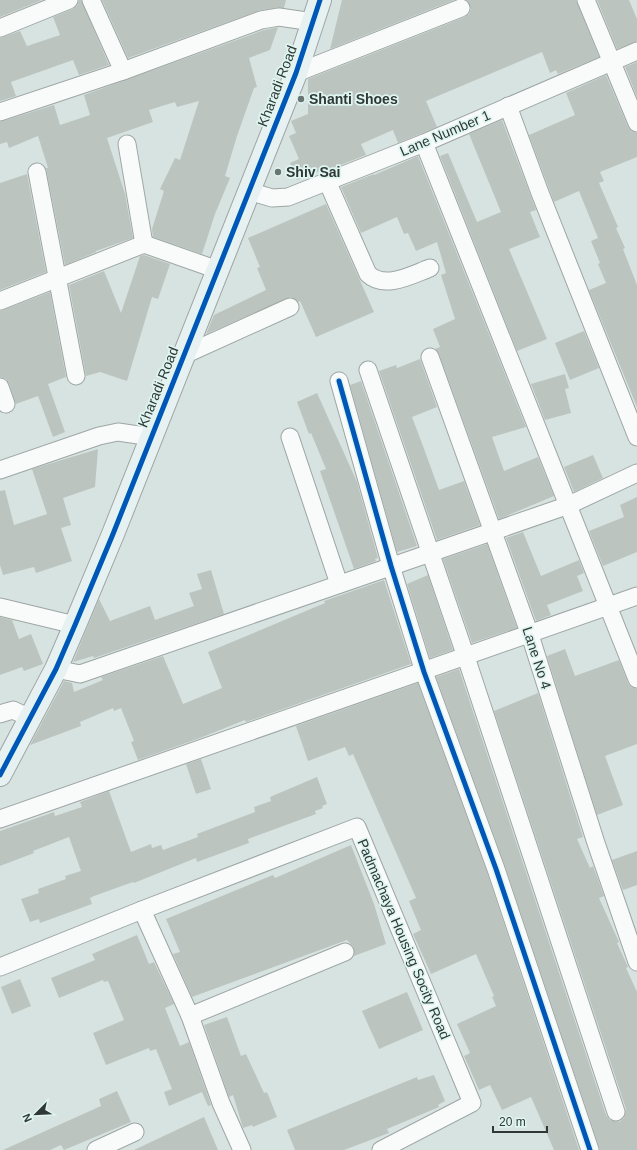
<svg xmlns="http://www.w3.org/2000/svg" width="637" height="1150" font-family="Arial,sans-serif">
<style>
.building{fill:#bcc4c0}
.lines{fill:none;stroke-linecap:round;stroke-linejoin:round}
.street-casing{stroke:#9da6a4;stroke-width:19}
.secondary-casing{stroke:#9da6a4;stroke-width:24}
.street{stroke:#f9fbfa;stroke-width:17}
.secondary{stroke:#e8f1f2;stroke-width:22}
.cycleway-casing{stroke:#dff5f0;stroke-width:8}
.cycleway{stroke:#0057b8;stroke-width:5}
.poi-dot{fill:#6a7472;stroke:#dff5f0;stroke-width:1.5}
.labels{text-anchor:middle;stroke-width:3.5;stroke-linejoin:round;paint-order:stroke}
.street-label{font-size:14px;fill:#2f3836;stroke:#dff5f0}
.poi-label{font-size:14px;font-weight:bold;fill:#2f3836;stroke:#dff5f0;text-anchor:start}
</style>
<rect width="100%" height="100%" fill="#d7e3e0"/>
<g class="building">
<polygon points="0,0 42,0 0,17"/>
<polygon points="79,0 81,0 109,65 79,75 73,60 11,82 16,96 0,101 0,38 20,31 27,46 60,35 53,17 73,9 77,6"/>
<polygon points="102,0 286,0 284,8 258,11 128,58"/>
<polygon points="342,0 454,0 330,49"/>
<polygon points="467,0 576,0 599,57 558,74 556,70 550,73 542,52 426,101 437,127 398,143 393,130 361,144 366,155 325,171 324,169 297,180 290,163 299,159 289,136 296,133 291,121 308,114 308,79 465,17 469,14 471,9"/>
<polygon points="597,0 629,0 637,19 637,41 617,49"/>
<polygon points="278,27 270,50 249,58 257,87 254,88 237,136 225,176 230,178 215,214 202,254 153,237 152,229 164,191 160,189 175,158 180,160 199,101 177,107 175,102 149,110 153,122 107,138 125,194 133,238 96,251 96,252 65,265 46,168 48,168 38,136 9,148 7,142 0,144 0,122 54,105 60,125 90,115 84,95 264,30"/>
<polygon points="637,62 637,97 625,67"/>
<polygon points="606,75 628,127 631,131 637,133 637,157 600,172 604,181 599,183 618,227 616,228 625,248 623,249 637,285 637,407 589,290 606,283 598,264 600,263 591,241 598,238 579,191 554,202 529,135 575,115 566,93"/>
<polygon points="502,120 536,210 530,212 540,237 509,249 547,339 517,351 440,156 448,153 477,222 501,212 469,134"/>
<polygon points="418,156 526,427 492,437 504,471 538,457 554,496 499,519 439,354 435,349 440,347 433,329 455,319 441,275 446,273 437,242 416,251 408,233 404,234 397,217 361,233 341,187 374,174 374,175"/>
<polygon points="27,174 46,272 0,290 0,183"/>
<polygon points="326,204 374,312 316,337 300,301 298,302 291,297 206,334 214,315 266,290 257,268 260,267 248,238"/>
<polygon points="144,255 170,264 158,299 152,297 127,381 100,372 86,376 69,285 104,271 121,313 140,256"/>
<polygon points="50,292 66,377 48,384 65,432 53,437 38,396 16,404 9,383 6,379 0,377 0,311"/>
<polygon points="584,331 599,368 570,380 555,343"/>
<polygon points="420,359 437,407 412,417 423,446 439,490 464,481 480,525 437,540 379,371 396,365 397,368"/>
<polygon points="565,374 569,388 565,389 571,413 545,420 531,384"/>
<polygon points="361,381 417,546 397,552 350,385"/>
<polygon points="317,393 357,482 378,558 375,559 376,561 354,569 320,471 326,469 311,433 309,434 297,402"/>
<polygon points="98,449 95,487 63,498 71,525 61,528 72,561 36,573 34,567 3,575 0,565 0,491 5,490 14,525 47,514 32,469"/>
<polygon points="593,455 603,478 574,492 564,467"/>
<polygon points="637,497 637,552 603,566 589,531 624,517 620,505"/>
<polygon points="523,532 541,576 579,560 584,573 577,576 583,591 547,605 551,615 536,621 506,538"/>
<polygon points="487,544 517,628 472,643 443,559"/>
<polygon points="211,570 224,614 94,658 93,656 73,662 99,599 110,621 150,606 155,620 194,606 189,593 202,589 197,574"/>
<polygon points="428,575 453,650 430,658 407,584"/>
<polygon points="384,580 411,664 246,722 245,720 200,738 138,760 131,742 134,741 121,708 114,711 113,708 80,722 81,726 30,745 64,681 72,683 74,692 103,680 101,677 163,656 183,704 222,688 208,652 325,603 324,601"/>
<polygon points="0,617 12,620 19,639 31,634 43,664 24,671 22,667 0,675"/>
<polygon points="565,649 575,676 619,660 628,683 631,687 637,689 637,744 605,756 623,805 597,815 547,656"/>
<polygon points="459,669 606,1115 610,1120 619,1122 624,1118 626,1109 494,711 538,693 583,837 577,839 590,868 593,866 604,896 599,898 619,942 617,943 628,967 626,968 637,992 637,1150 600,1150 505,866 436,677"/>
<polygon points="418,683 487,872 579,1150 554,1150 531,1097 502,1110 490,1085 479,1090 464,1056 470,1053 457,1024 496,1006 492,997 494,996 476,954 431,974 413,934 421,930 409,901 416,898 353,754 349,756 345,747 308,761 296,726"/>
<polygon points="201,759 211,789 196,794 186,764"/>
<polygon points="317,777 327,804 322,806 323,808 315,811 316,814 248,839 249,843 197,862 196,858 134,883 133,882 94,896 90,898 92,904 40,923 39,919 30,922 21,899 39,893 38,889 66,879 65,876 81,871 69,837 33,851 34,853 0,866 0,831 54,812 55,816 82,807 80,802 109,791 131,852 151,844 152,848 161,845 163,850 198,837 197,834 255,812 254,807 271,801 270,797"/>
<polygon points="351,845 374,904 386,944 354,956 354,948 347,940 192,997 173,954 180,952 166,919 273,875 275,878"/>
<polygon points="637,851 637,885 623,890 612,860"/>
<polygon points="137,935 149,964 154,962 174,1004 165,1008 180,1046 189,1042 211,1105 208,1106 202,1092 169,1106 164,1092 172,1089 156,1049 150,1051 149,1048 106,1065 93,1033 124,1020 108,981 104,982 103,980 59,998 51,978 95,960 92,954"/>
<polygon points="20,979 31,1006 12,1014 1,987"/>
<polygon points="407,992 423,1030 379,1049 362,1011"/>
<polygon points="227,1017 241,1056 246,1054 264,1093 267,1092 277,1117 253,1127 252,1125 243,1128 233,1095 229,1097 204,1025"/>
<polygon points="434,1075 445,1101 438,1105 439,1107 387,1129 389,1133 344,1150 295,1150 287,1130 417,1077 418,1080"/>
<polygon points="117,1091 131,1122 64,1150 61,1145 50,1150 3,1150 101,1106 99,1099"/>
<polygon points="204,1117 218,1150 134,1150"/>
</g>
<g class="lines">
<g class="street-casing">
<g id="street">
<polyline points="91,0 123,71"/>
<polyline points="586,0 637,123"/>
<polyline points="0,28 69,0"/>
<polyline points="296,73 461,8"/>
<polyline points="508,106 540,193 637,437"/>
<polyline points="0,112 123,71 261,20 279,17 313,22"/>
<polyline points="424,143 637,679"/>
<polyline points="127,144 144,244"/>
<polyline points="37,172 76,376"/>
<path d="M 327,181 L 368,274 C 385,290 411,275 430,268"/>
<polyline points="249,191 272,198 288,197 424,143 637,51"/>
<polyline points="0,301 144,244 218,270"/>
<polyline points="184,355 290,307"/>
<polyline points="430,357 530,635 596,843 637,962"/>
<polyline points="368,370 466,657 616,1112"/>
<polyline points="339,381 391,566 424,672 496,869 590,1150"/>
<polyline points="0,387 6,404"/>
<polyline points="290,437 339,584"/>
<polyline points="0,470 99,436 118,432 152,437"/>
<polyline points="0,607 75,625"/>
<polyline points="56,669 80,674 569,505 637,473"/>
<polyline points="0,714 13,710 30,718"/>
<polyline points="0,819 637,596"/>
<polyline points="142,910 190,1016 221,1103 242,1150"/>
<polyline points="0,967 142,910 357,827 472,1103 381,1150"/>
<polyline points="190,1016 345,952"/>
<polyline points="96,1150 135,1132"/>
</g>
</g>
<g class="secondary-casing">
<polyline id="secondary" points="0,775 56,669 75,625 113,534 296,73 320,0"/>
</g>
<use href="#street" class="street"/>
<use href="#secondary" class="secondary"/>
<g class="cycleway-casing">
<g id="cycleway">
<polyline points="339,381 391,566 424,672 496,869 590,1150"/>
<polyline points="0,775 56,669 75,625 113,534 296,73 320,0"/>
</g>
</g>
<use href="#cycleway" class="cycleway"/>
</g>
<g class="poi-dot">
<circle cx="301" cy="99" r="4"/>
<circle cx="278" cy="172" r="4"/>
</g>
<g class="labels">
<g class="street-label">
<text transform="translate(277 86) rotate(-69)" y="5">Kharadi Road</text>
<text transform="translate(445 133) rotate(-23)" y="5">Lane Number 1</text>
<text transform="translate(158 387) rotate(-68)" y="5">Kharadi Road</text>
<text transform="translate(537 658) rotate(72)" y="5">Lane No 4</text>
<text transform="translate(404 939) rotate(67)" y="5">Padmachaya Housing Socity Road</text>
</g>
<g class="poi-label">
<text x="309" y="104">Shanti Shoes</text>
<text x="286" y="177">Shiv Sai</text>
</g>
</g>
<g transform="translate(36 1114) rotate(246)" stroke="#dff5f0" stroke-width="3" paint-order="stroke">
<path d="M0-3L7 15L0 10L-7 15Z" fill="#2f3836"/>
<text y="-6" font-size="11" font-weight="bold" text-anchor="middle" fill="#2f3836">N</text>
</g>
<path d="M493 1126v6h54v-6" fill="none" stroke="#2f3836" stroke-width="2"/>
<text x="499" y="1126" font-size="12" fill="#2f3836" stroke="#dff5f0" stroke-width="3" paint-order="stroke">20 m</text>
</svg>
